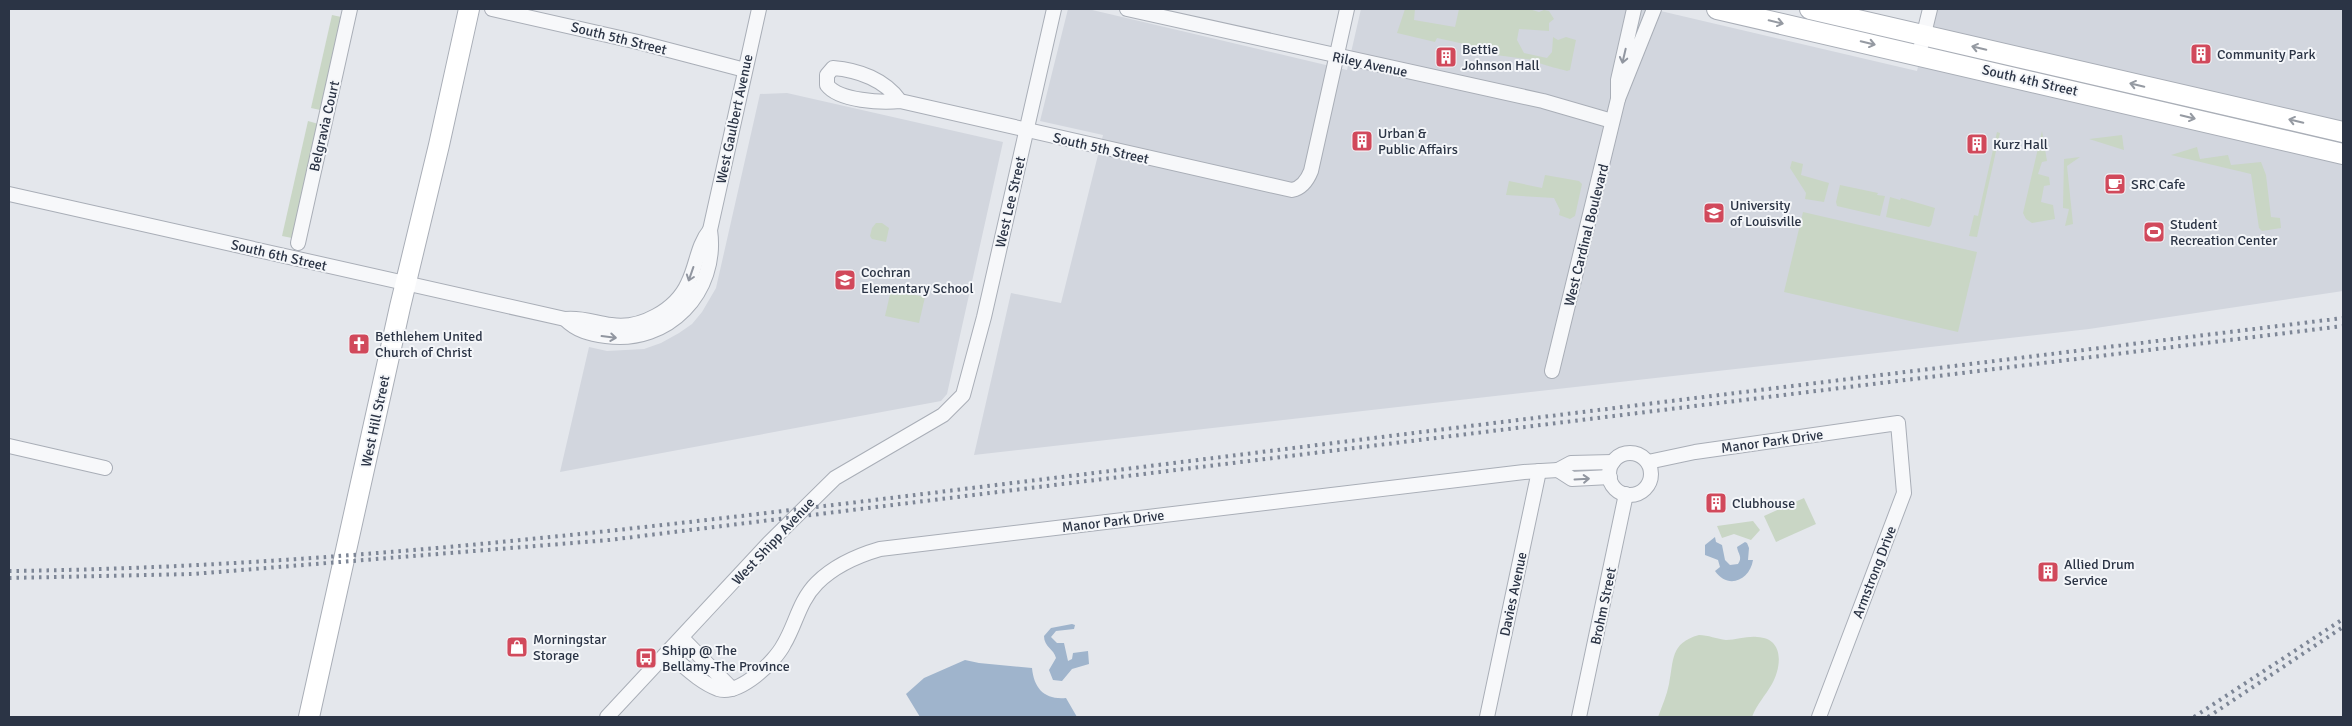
<svg xmlns="http://www.w3.org/2000/svg" width="2352" height="726" font-family="Signika,sans-serif">
<style>
.built{fill:#d2d6de}
.green{fill:#c9d6c5}
.water{fill:#9fb4cc}
.lines{fill:none;stroke-linecap:round;stroke-linejoin:round}
.street-casing{stroke:#a9aeb7;stroke-width:16}
.secondary-casing{stroke:#a9aeb7;stroke-width:22}
.street{stroke:#f7f8fa;stroke-width:14}
.secondary{stroke:#fff;stroke-width:20}
.rail{stroke:#7d8696;stroke-width:4;stroke-dasharray:2.5 5;stroke-linecap:butt}
.oneway{stroke:#959aa2}
.oneway2{stroke:#9196a0}
.labels{text-anchor:middle;stroke-width:4;stroke-linejoin:round;paint-order:stroke}
.street-label{font-size:14px;fill:#2b3445;stroke:#f4f6f9}
.poi-label{font-size:14px;fill:#2b3445;stroke:#f4f6f9;text-anchor:start}
</style>
<rect width="100%" height="100%" fill="#e4e7ec"/>
<g class="built">
<polygon points="1068,9 1088,9 1347,70 1361,9 1652,9 1917,71 1932,9 2343,9 2343,291 2089,329 974,455 1011,293 1061,303 1103,135 1040,121"/>
<polygon points="787,93 1003,142 947,394 941,401 560,472 589,347 607,351 644,349 661,343 679,333 692,324 702,312 716,288 760,94"/>
</g>
<g class="green">
<path d="M 1405,9 L 1415,9 L 1414,20 L 1455,27 L 1459,9 L 1529,9 L 1539,12 L 1544,10 L 1549,11 L 1554,19 L 1549,23 L 1549,31 L 1519,29 L 1517,40 L 1524,53 L 1547,58 L 1552,52 L 1553,37 L 1558,40 L 1566,37 L 1576,40 L 1570,70 L 1567,71 C 1560,69 1538,64 1534,60 L 1496,55 L 1496,51 L 1437,38 L 1435,42 L 1397,33 Z"/>
<polygon points="332,15 346,18 325,111 311,108"/>
<polygon points="2146,93 2343,138 2343,144 2145,99"/>
<polygon points="308,121 322,125 297,239 282,236"/>
<polygon points="2042,131 2047,161 2042,162 2038,174 2049,177 2050,185 2044,186 2041,202 2053,205 2055,219 2032,223 2026,219 2023,213"/>
<polygon points="1997,132 2000,133 1977,237 1969,236 1974,215 1978,216"/>
<polygon points="2122,135 2124,150 2089,139"/>
<polygon points="2197,147 2200,159 2228,155 2231,165 2261,162 2266,175 2271,217 2280,218 2281,228 2262,231 2259,228 2251,174 2171,155"/>
<polygon points="2080,157 2067,166 2073,224 2065,226 2069,209 2063,208 2064,159"/>
<polygon points="1792,161 1803,164 1801,175 1829,183 1824,202 1805,199 1806,193 1790,168"/>
<polygon points="1545,175 1579,181 1582,184 1575,216 1570,219 1559,215 1560,210 1554,198 1506,195 1509,181 1542,188"/>
<polygon points="1840,185 1878,193 1877,195 1885,196 1880,216 1837,206 1836,202"/>
<polygon points="1890,197 1900,200 1901,198 1935,208 1931,225 1929,227 1886,217"/>
<polygon points="1803,212 1977,252 1958,332 1784,292"/>
<polygon points="876,223 882,223 889,228 886,242 872,239 870,236 872,228"/>
<polygon points="891,290 925,297 919,323 885,316"/>
<polygon points="1804,498 1816,524 1776,542 1764,516"/>
<polygon points="1753,521 1760,530 1751,540 1734,534 1722,538 1717,526"/>
<path d="M 1699,635 C 1708,635 1717,639 1726,640 C 1736,640 1747,636 1757,637 C 1784,638 1782,666 1772,684 C 1765,696 1757,704 1752,717 L 1658,717 C 1662,706 1667,695 1669,684 C 1674,660 1670,643 1699,635 Z"/>
</g>
<g class="water">
<path d="M 1715,537 L 1716,542 L 1722,545 L 1725,560 L 1730,565 L 1738,564 C 1743,557 1738,554 1737,547 L 1745,542 L 1747,543 L 1749,548 L 1748,560 L 1753,560 C 1750,580 1728,590 1715,571 L 1720,567 L 1718,560 L 1705,555 L 1705,545 Z"/>
<path d="M 1072,624 L 1075,625 L 1074,629 L 1056,631 L 1051,637 L 1057,643 L 1064,643 L 1068,661 L 1072,659 L 1073,653 L 1088,651 L 1089,664 L 1072,669 L 1062,681 L 1053,680 L 1049,670 L 1056,658 C 1054,649 1044,647 1044,636 L 1051,628 Z"/>
<path d="M 965,660 L 979,663 L 1032,668 C 1034,689 1045,700 1066,698 L 1077,717 L 920,717 L 906,694 L 924,678 Z"/>
</g>
<g class="lines">
<g class="street-casing">
<g id="street">
<polyline points="492,9 638,42 745,70"/>
<polyline points="1127,9 1543,101 1612,121"/>
<polyline points="1634,9 1618,80 1618,99 1654,9"/>
<polyline points="1919,54 1930,9"/>
<path d="M 900,101 C 882,103 839,101 827,85 L 827,75 L 833,68 C 859,70 885,80 900,101 L 1292,190 C 1302,188 1307,181 1311,171 L 1347,9"/>
<path d="M 9,194 L 565,319 C 582,317 595,323 611,325 C 640,330 676,310 688,283 C 697,265 697,246 710,230"/>
<polyline points="298,243 350,9"/>
<path d="M 565,319 C 577,331 590,334 606,336 C 668,345 719,292 710,230 L 759,9"/>
<polyline points="1552,371 1618,99"/>
<polyline points="9,446 105,468"/>
<circle cx="1630" cy="474" r="21"/>
<polyline points="1648,462 1695,452 1898,423 1904,493 1819,717"/>
<polyline points="1610,477 1572,479 1558,470 1571,463 1613,462"/>
<polyline points="682,638 732,689"/>
<path d="M 668,653 C 683,665 699,682 718,689 C 739,696 775,662 784,644 C 796,624 799,601 817,583 C 834,566 856,556 880,549 L 1524,472 L 1558,470"/>
<polyline points="607,717 769,543 835,478 943,415 963,395 984,317 1054,9"/>
<polyline points="1487,717 1539,471"/>
<polyline points="1579,717 1626,494"/>
</g>
</g>
<g class="secondary-casing">
<g id="secondary">
<polyline points="1717,9 2343,154"/>
<polyline points="1810,9 2343,132"/>
<polyline points="309,717 400,307 439,145 469,9"/>
</g>
</g>
<use href="#street" class="street"/>
<use href="#secondary" class="secondary"/>
<g class="rail">
<path d="M 9,571 C 367,567 723,518 1078,475 C 1500,422 1921,370 2343,318"/>
<polyline points="9,578 193,574 609,540 2343,326"/>
<polyline points="2194,717 2343,619"/>
<polyline points="2208,717 2343,627"/>
</g>
</g>
<defs><path id="oneway-shaft" d="M-6 0H5M1.5-3L5.5 0L1.5 3" fill="none" stroke-width="1.6" stroke-linecap="round" stroke-linejoin="round" transform="scale(1.25)"/></defs>
<g class="oneway">
<use href="#oneway-shaft" transform="translate(1776 22) rotate(13)"/>
<use href="#oneway-shaft" transform="translate(1868 43) rotate(13)"/>
<use href="#oneway-shaft" transform="translate(1979 48) rotate(-167)"/>
<use href="#oneway-shaft" transform="translate(2137 85) rotate(-167)"/>
<use href="#oneway-shaft" transform="translate(2188 117) rotate(13)"/>
<use href="#oneway-shaft" transform="translate(2296 121) rotate(-167)"/>
</g>
<g class="oneway2">
<use href="#oneway-shaft" transform="translate(1624 56) rotate(103)"/>
<use href="#oneway-shaft" transform="translate(691 274) rotate(109)"/>
<use href="#oneway-shaft" transform="translate(609 337) rotate(7)"/>
<use href="#oneway-shaft" transform="translate(1582 479) rotate(-3)"/>
</g>
<defs>
<g id="building-square" transform="scale(1.125)"><rect x="-9" y="-9" width="18" height="18" rx="4" fill="#d1495b" stroke="#f4f6f9"/><path d="M-4-6H4V6H1V3H-1V6H-4ZM-2.5-4.3h1.7v1.8h-1.7ZM.8-4.3h1.7v1.8H.8ZM-2.5-1h1.7V.8h-1.7ZM.8-1h1.7V.8H.8Z" fill="#fff"/></g>
<g id="cafe-square" transform="scale(1.125)"><rect x="-9" y="-9" width="18" height="18" rx="4" fill="#d1495b" stroke="#f4f6f9"/><path d="M-5.5-4.5H6V0H3Q3 3.5 0 3.5H-2.5Q-5.5 3.5-5.5 0ZM3-3.2v2h1.7v-2ZM-6 4.5H4V6H-6Z" fill="#fff"/></g>
<g id="university-square" transform="scale(1.125)"><rect x="-9" y="-9" width="18" height="18" rx="4" fill="#d1495b" stroke="#f4f6f9"/><path d="M0-5L7-2L0 1L-7-2ZM-4 1L0 2.5L4 1V4Q0 6-4 4Z" fill="#fff"/></g>
<g id="stadium-square" transform="scale(1.125)"><rect x="-9" y="-9" width="18" height="18" rx="4" fill="#d1495b" stroke="#f4f6f9"/><path d="M0-5a6.5 5 0 1 0 0 10a6.5 5 0 1 0 0-10ZM-3.5-1.8h7v3.6h-7Z" fill="#fff"/></g>
<g id="school-square" transform="scale(1.125)"><rect x="-9" y="-9" width="18" height="18" rx="4" fill="#d1495b" stroke="#f4f6f9"/><path d="M0-5L7-2L0 1L-7-2ZM-4 1L0 2.5L4 1V4Q0 6-4 4Z" fill="#fff"/></g>
<g id="church-square" transform="scale(1.125)"><rect x="-9" y="-9" width="18" height="18" rx="4" fill="#d1495b" stroke="#f4f6f9"/><path d="M-1.2-6h2.4v3.5h3.3v2.4h-3.3V6h-2.4V-.1h-3.3v-2.4h3.3Z" fill="#fff"/></g>
<g id="shop-square" transform="scale(1.125)"><rect x="-9" y="-9" width="18" height="18" rx="4" fill="#d1495b" stroke="#f4f6f9"/><path d="M-5-2.5h2.3a2.7 3.5 0 0 1 5.4 0H5L5.5 6h-11ZM-1.5-2.5h3a1.5 2.3 0 0 0-3 0Z" fill="#fff"/></g>
<g id="bus-square" transform="scale(1.125)"><rect x="-9" y="-9" width="18" height="18" rx="4" fill="#d1495b" stroke="#f4f6f9"/><path d="M-5-6H5V4H4V6H2V4H-2V6H-4V4H-5ZM-3.5-4V0h7V-4ZM-3.5 1.2v1.5H-2V1.2ZM2 1.2v1.5H3.5V1.2Z" fill="#fff"/></g>
</defs>
<g fill-rule="evenodd">
<use href="#building-square" x="2201" y="54"/>
<use href="#building-square" x="1446" y="57"/>
<use href="#building-square" x="1362" y="141"/>
<use href="#building-square" x="1977" y="144"/>
<use href="#cafe-square" x="2115" y="184"/>
<use href="#university-square" x="1714" y="213"/>
<use href="#stadium-square" x="2154" y="232"/>
<use href="#school-square" x="845" y="280"/>
<use href="#church-square" x="359" y="344"/>
<use href="#building-square" x="1716" y="503"/>
<use href="#building-square" x="2048" y="572"/>
<use href="#shop-square" x="517" y="647"/>
<use href="#bus-square" x="646" y="658"/>
</g>
<g class="labels">
<g class="street-label">
<text transform="translate(619 38) rotate(14)" y="5">South 5th Street</text>
<text transform="translate(1370 64) rotate(12)" y="5">Riley Avenue</text>
<text transform="translate(2030 80) rotate(13)" y="5">South 4th Street</text>
<text transform="translate(734 119) rotate(-78)" y="5">West Gaulbert Avenue</text>
<text transform="translate(324 126) rotate(-77)" y="5">Belgravia Court</text>
<text transform="translate(1101 148) rotate(13)" y="5">South 5th Street</text>
<text transform="translate(1010 202) rotate(-77)" y="5">West Lee Street</text>
<text transform="translate(1586 235) rotate(-76)" y="5">West Cardinal Boulevard</text>
<text transform="translate(279 255) rotate(13)" y="5">South 6th Street</text>
<text transform="translate(375 421) rotate(-78)" y="5">West Hill Street</text>
<text transform="translate(1772 441) rotate(-8)" y="5">Manor Park Drive</text>
<text transform="translate(1113 521) rotate(-7)" y="5">Manor Park Drive</text>
<text transform="translate(773 541) rotate(-47)" y="5">West Shipp Avenue</text>
<text transform="translate(1874 572) rotate(-69)" y="5">Armstrong Drive</text>
<text transform="translate(1513 594) rotate(-78)" y="5">Davies Avenue</text>
<text transform="translate(1603 606) rotate(-78)" y="5">Brohm Street</text>
</g>
<g class="poi-label">
<text x="1462" y="54">Bettie<tspan x="1462" dy="16">Johnson Hall</tspan></text>
<text x="2217" y="59">Community Park</text>
<text x="1378" y="138">Urban &amp;<tspan x="1378" dy="16">Public Affairs</tspan></text>
<text x="1993" y="149">Kurz Hall</text>
<text x="2131" y="189">SRC Cafe</text>
<text x="1730" y="210">University<tspan x="1730" dy="16">of Louisville</tspan></text>
<text x="2170" y="229">Student<tspan x="2170" dy="16">Recreation Center</tspan></text>
<text x="861" y="277">Cochran<tspan x="861" dy="16">Elementary School</tspan></text>
<text x="375" y="341">Bethlehem United<tspan x="375" dy="16">Church of Christ</tspan></text>
<text x="1732" y="508">Clubhouse</text>
<text x="2064" y="569">Allied Drum<tspan x="2064" dy="16">Service</tspan></text>
<text x="533" y="644">Morningstar<tspan x="533" dy="16">Storage</tspan></text>
<text x="662" y="655">Shipp @ The<tspan x="662" dy="16">Bellamy-The Province</tspan></text>
</g>
</g>
<rect width="2352" height="726" fill="none" stroke="#2b3445" stroke-width="20"/>
</svg>
